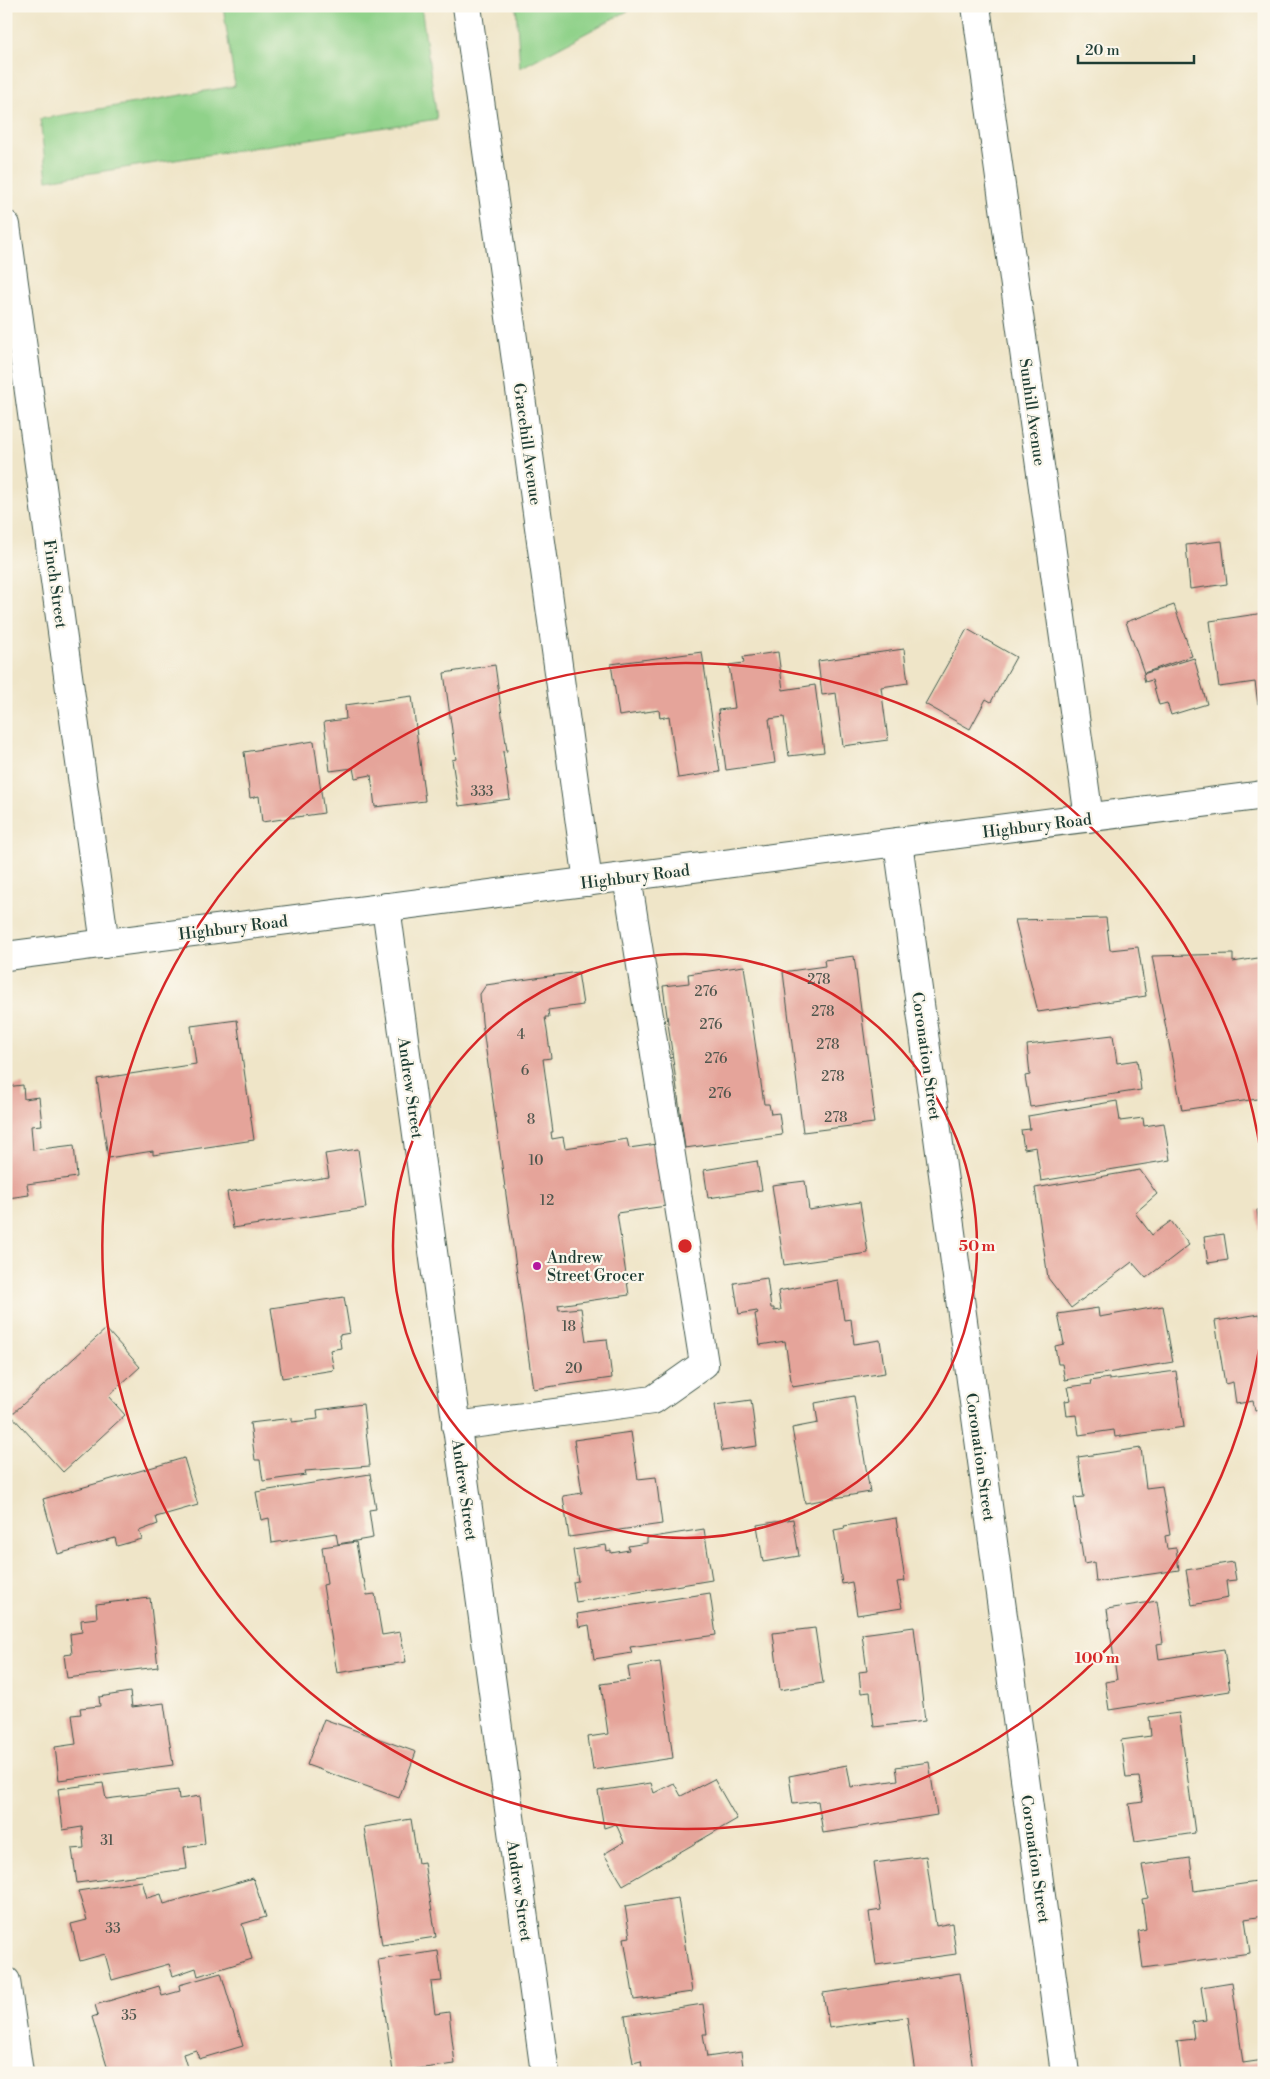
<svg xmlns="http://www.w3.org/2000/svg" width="1270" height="2079" font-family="'Libre Bodoni',serif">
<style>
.green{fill:#90d28a;stroke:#58885f}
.building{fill:#e5a49a}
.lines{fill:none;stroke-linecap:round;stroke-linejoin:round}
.minor-casing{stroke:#3e564a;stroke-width:30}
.major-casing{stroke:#3e564a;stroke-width:30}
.minor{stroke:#fff;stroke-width:28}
.major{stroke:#fff;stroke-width:28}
.ring{fill:none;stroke:#d62828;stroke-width:2.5}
.poi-dot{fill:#b5179e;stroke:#fbf7ec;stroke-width:2}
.labels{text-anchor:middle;stroke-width:4.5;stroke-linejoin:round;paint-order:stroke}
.number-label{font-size:14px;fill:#50574e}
.street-label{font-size:16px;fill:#1f3d34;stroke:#fbf7ec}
.poi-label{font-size:16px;fill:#1f3d34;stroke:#fbf7ec;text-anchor:start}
.centre{fill:#d62828;stroke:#fbf7ec;stroke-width:2.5}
.ring-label{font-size:15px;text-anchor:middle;font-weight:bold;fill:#d62828;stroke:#fbf7ec;stroke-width:4.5;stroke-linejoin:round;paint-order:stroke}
</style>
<rect width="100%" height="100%" fill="#fbf7ec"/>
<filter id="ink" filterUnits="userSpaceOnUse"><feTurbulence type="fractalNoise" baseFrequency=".02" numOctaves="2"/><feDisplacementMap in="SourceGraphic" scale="10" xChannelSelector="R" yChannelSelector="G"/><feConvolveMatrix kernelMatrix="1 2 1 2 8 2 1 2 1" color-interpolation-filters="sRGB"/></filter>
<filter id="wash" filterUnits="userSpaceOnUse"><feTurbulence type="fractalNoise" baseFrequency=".0096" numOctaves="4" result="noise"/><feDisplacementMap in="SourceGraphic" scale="20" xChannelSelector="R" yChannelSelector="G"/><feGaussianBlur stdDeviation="1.12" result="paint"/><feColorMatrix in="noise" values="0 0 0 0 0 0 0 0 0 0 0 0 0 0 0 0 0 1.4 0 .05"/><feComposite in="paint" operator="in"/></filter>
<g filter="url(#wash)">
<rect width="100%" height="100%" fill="#efe5c8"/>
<g class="green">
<polygon points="223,6 421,6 437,119 47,180 40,119 235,86"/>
<polygon points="516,6 637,6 520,68"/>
</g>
<g id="blocks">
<g class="building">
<polygon points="1222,541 1227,584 1190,589 1186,545"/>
<polygon points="1174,605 1192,656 1144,673 1126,622"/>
<polygon points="1264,613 1264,703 1258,704 1255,682 1219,687 1210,621"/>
<polygon points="967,629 1016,657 991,702 986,699 970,729 925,704"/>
<polygon points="904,649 908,683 881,687 888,740 843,746 836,693 822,695 818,661"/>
<polygon points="702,652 720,772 678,778 669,716 660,718 659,710 619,716 611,664"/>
<polygon points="778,652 783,690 815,685 824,752 789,756 784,717 769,719 775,763 726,770 718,710 735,708 729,665 744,663 743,657"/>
<polygon points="1194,658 1207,704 1171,715 1167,703 1159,705 1152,680 1145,682 1143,674"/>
<polygon points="495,665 507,751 503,752 510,799 459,806 452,760 456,759 444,673"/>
<polygon points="412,696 425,801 375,807 371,775 355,778 353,768 330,771 324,722 346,719 345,705"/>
<polygon points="314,741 324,813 262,822 259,796 250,798 244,752"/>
<polygon points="1106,918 1110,950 1138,947 1146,996 1038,1012 1015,920"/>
<polygon points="1233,954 1233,962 1264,957 1264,1098 1182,1110 1152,956"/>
<polygon points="854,956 874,1110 872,1110 874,1123 803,1132 783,972 825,966 824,960"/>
<polygon points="744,966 764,1104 769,1104 771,1114 779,1113 782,1135 685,1148 663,986 689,983 688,974"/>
<polygon points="578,972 583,1005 548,1010 549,1017 545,1017 551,1058 543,1059 553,1132 551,1132 552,1139 563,1137 565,1148 627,1139 629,1148 657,1144 666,1206 617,1213 629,1295 558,1305 559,1310 581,1308 586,1341 607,1339 612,1378 533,1389 482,1022 480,994 486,985"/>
<polygon points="237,1020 254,1140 153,1155 153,1151 108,1158 97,1079 196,1064 191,1026"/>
<polygon points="1113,1035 1117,1063 1137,1060 1141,1090 1030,1107 1025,1076 1030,1075 1027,1045"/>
<polygon points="23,1085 24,1099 39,1097 42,1125 31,1126 33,1150 74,1145 77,1177 27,1184 29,1195 8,1198 6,1193 6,1087"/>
<polygon points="1117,1101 1120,1121 1143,1118 1144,1126 1164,1123 1170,1160 1041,1181 1036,1147 1024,1149 1021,1130 1030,1129 1028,1116"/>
<polygon points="358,1149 366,1208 233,1228 227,1192 329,1177 325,1154"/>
<polygon points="757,1161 762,1190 708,1198 704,1170"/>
<polygon points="1140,1170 1157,1194 1135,1213 1152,1235 1171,1221 1189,1245 1146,1278 1132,1262 1071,1308 1048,1278 1035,1188"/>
<polygon points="805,1181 809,1210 860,1202 868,1253 784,1265 772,1185"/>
<polygon points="1264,1209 1264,1232 1260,1232 1257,1210"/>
<polygon points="1224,1234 1228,1260 1208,1263 1204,1237"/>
<polygon points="767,1278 771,1308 774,1308 774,1311 781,1310 778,1291 838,1280 844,1320 851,1319 854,1344 880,1340 885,1373 792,1387 785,1341 760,1345 755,1314 758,1313 757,1311 739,1314 734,1283"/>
<polygon points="344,1297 350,1333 339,1335 341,1348 330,1350 334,1370 282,1378 271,1308"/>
<polygon points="1163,1306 1173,1362 1065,1380 1062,1364 1058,1364 1055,1346 1064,1344 1058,1314 1098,1308 1099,1317"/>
<polygon points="1260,1314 1264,1334 1264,1409 1255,1411 1253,1401 1236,1404 1233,1382 1225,1384 1215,1321"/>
<polygon points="106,1329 140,1367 108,1396 125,1415 63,1472 11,1415"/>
<polygon points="1176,1371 1184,1427 1115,1437 1114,1430 1079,1435 1076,1415 1067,1416 1065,1401 1071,1400 1068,1387 1091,1384 1090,1381 1109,1378 1109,1380"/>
<polygon points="854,1396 870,1492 805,1503 792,1428 818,1423 815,1403"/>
<polygon points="751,1400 757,1446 722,1451 715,1405"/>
<polygon points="363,1404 370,1466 305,1471 306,1475 263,1481 260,1460 255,1460 250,1423 292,1418 292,1422 318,1419 317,1410"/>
<polygon points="631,1432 638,1479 656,1477 662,1524 569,1537 563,1496 582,1493 574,1440"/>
<polygon points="1141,1448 1146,1488 1162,1486 1170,1535 1165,1536 1167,1549 1176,1548 1179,1570 1096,1582 1094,1562 1084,1564 1074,1498 1084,1497 1078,1457"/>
<polygon points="184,1458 198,1505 156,1517 158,1524 139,1531 142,1539 117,1546 115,1538 58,1554 43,1499"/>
<polygon points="370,1474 376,1509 369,1510 373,1538 338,1544 336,1533 272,1543 269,1518 261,1520 256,1492"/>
<polygon points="896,1518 905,1581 897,1582 902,1608 857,1615 852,1582 842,1584 834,1530 845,1528 844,1526"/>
<polygon points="793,1519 799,1556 763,1562 757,1525"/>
<polygon points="704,1529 712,1580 576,1602 573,1582 578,1581 573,1550 606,1545 607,1551 611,1550 611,1553 629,1550 628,1546 647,1543 647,1538"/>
<polygon points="356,1542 362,1579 364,1579 367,1595 375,1594 382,1635 400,1632 406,1662 337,1673 323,1585 327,1584 322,1547"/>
<polygon points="1233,1562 1236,1580 1226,1581 1228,1598 1192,1605 1186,1570"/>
<polygon points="710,1593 716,1635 630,1647 632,1653 594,1659 589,1625 579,1627 577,1614"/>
<polygon points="150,1598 158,1667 67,1678 64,1655 72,1654 70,1634 82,1632 81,1620 97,1618 96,1604"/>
<polygon points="1157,1601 1163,1643 1157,1644 1159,1659 1224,1649 1230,1691 1109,1710 1105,1682 1117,1680 1107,1609"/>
<polygon points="914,1627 925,1721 874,1727 870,1692 861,1693 859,1672 867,1671 862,1634"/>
<polygon points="815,1628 823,1683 780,1690 773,1633"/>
<polygon points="660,1662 673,1758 593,1770 588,1737 608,1734 601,1684 630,1680 628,1667"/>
<polygon points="130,1692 132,1707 164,1703 173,1765 59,1780 55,1747 76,1744 72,1715 81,1714 80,1708 100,1706 99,1697"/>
<polygon points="1179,1713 1195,1833 1135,1842 1129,1804 1143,1802 1139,1777 1126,1778 1121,1740 1151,1736 1149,1717"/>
<polygon points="324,1719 416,1752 399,1798 307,1765"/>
<polygon points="929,1762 937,1815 823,1833 818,1801 793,1804 789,1776 847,1765 851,1787 898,1780 896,1767"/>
<polygon points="714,1779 737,1819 623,1885 604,1854 624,1842 616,1824 604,1828 598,1791 651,1783 654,1793 674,1783 681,1796"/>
<polygon points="103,1783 106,1799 178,1790 179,1799 200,1796 205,1844 184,1847 187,1869 77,1883 72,1849 84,1848 82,1827 63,1830 58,1789"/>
<polygon points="411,1819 418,1863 424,1862 436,1937 382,1945 364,1827"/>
<polygon points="926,1856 936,1926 952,1923 956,1954 876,1965 869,1912 881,1910 874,1863"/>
<polygon points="1190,1858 1194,1891 1264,1881 1264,1916 1245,1919 1250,1953 1143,1968 1138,1931 1146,1929 1142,1899 1148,1898 1142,1865"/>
<polygon points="253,1878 266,1917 242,1924 252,1959 198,1976 196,1968 173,1976 169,1964 112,1980 105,1954 80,1961 71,1924 87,1920 78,1891 142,1881 147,1898 161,1894 164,1904"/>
<polygon points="678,1898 692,1992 634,2000 624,1938 630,1937 625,1906"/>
<polygon points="438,1951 442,1981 431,1982 435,2014 449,2012 455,2064 393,2072 378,1960"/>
<polygon points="221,1973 243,2046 199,2059 196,2050 183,2054 187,2067 166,2073 109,2073 92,2017 98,2015 95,2005 159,1986 162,1996 180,1991 179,1985"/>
<polygon points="960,1973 973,2071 915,2073 907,2017 829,2028 823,1993"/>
<polygon points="1232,1982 1243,2063 1264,2060 1264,2073 1181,2073 1177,2041 1194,2039 1192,2022 1206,2020 1201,1987"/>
<polygon points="703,2004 707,2034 703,2034 707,2057 741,2052 744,2073 643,2073 641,2061 633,2063 625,2016"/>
</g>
</g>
</g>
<g filter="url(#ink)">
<use href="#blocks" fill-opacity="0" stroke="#3e564a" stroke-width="1"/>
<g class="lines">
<g class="minor-casing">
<g id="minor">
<polyline points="467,6 588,882"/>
<polyline points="976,6 1089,818"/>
<polyline points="6,225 105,944"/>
<polyline points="898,842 1065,2073"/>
<polyline points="386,907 545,2073"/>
<polyline points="456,1426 653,1400 704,1364 627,877"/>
<polyline points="6,1981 19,2073"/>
</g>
</g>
<g class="major-casing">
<polyline id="major" points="6,956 1264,795"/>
</g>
<use href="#minor" class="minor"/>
<use href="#major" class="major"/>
</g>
</g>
<g class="ring">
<circle cx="685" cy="1246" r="292"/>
<path d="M1264 1317A583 583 0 1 1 1264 1175"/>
</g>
<circle class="poi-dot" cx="537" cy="1266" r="5"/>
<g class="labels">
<g class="number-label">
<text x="482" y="796">333</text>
<text x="819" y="984">278</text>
<text x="706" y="996">276</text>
<text x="823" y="1016">278</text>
<text x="711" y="1029">276</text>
<text x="521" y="1039">4</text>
<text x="828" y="1049">278</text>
<text x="716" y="1063">276</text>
<text x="525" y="1075">6</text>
<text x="833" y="1081">278</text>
<text x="720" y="1098">276</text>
<text x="836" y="1122">278</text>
<text x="531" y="1124">8</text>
<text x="536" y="1165">10</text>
<text x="547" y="1205">12</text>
<text x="569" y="1331">18</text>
<text x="574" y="1373">20</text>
<text x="107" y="1845">31</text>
<text x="113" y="1933">33</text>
<text x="129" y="2020">35</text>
</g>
<g class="street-label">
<text transform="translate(1033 412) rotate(82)" y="6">Sunhill Avenue</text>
<text transform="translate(528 444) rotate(82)" y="6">Gracehill Avenue</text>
<text transform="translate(56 584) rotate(82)" y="6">Finch Street</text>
<text transform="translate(1037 825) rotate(-7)" y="6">Highbury Road</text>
<text transform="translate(635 876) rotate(-7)" y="6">Highbury Road</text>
<text transform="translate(233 927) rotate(-7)" y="6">Highbury Road</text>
<text transform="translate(927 1056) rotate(82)" y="6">Coronation Street</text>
<text transform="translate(411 1088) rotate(82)" y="6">Andrew Street</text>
<text transform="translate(981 1457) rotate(82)" y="6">Coronation Street</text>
<text transform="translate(465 1490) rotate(82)" y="6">Andrew Street</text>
<text transform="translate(1036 1859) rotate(82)" y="6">Coronation Street</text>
<text transform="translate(520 1891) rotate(82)" y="6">Andrew Street</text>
</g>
<g class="poi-label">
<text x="547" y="1263">Andrew<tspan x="547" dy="18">Street Grocer</tspan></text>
</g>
</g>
<circle cx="685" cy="1246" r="8" class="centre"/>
<g class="ring-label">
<text x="977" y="1251">50 m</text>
<text x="1097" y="1663">100 m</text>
</g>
<rect width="1270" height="2079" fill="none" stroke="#fbf7ec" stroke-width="25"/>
<path d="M1078 55v8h116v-8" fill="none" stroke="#1f3d34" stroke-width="2.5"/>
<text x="1085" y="55" font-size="15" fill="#1f3d34" stroke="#fbf7ec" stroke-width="4" paint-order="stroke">20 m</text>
</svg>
